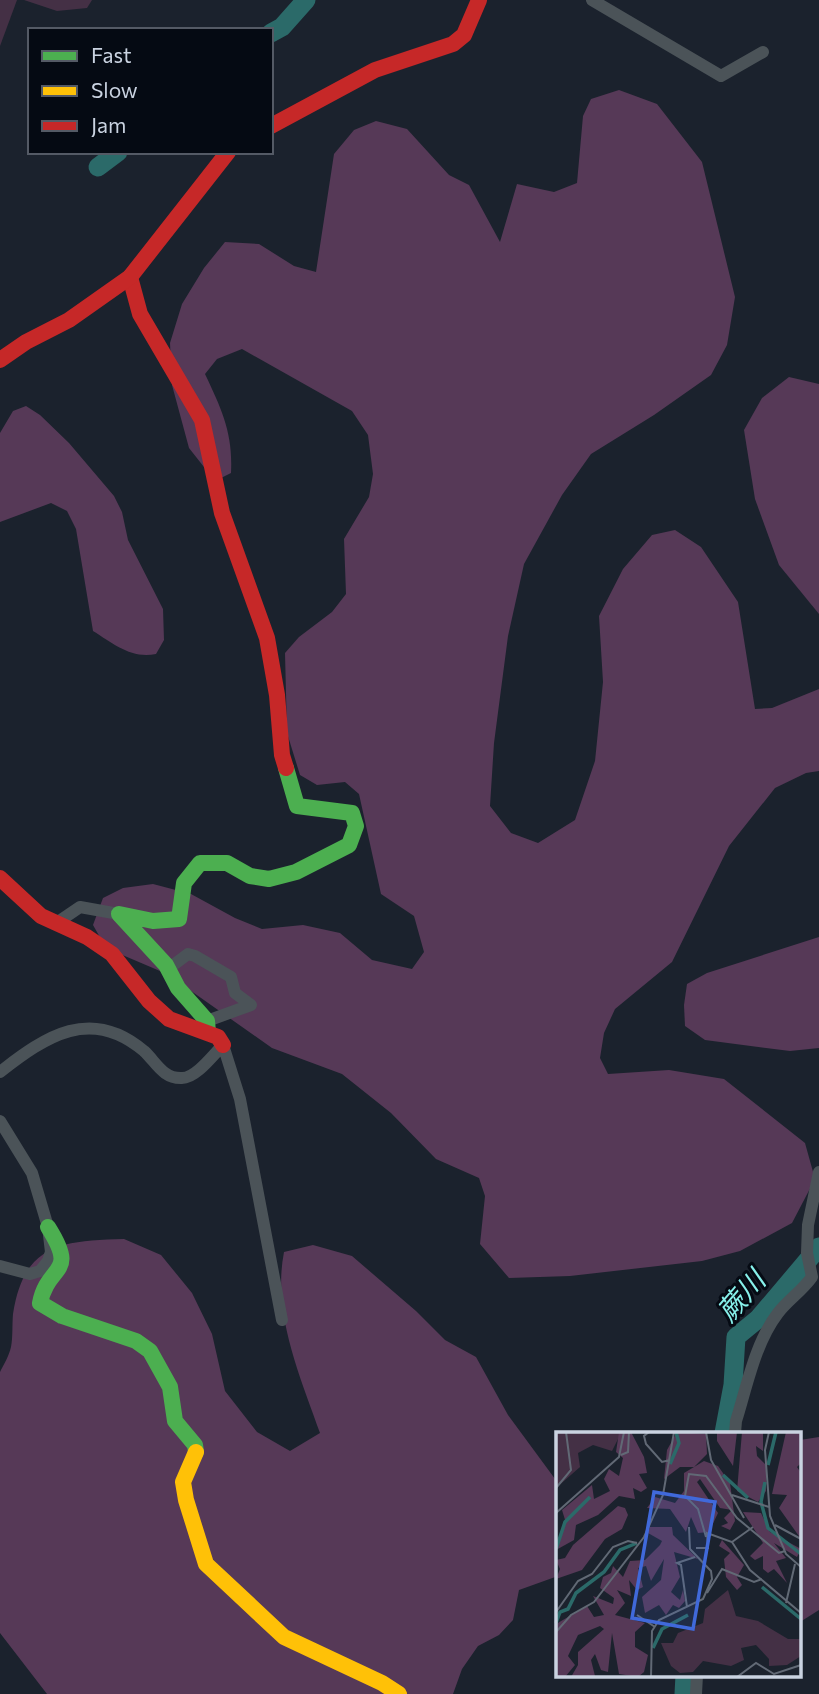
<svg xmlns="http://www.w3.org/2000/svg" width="819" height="1694" font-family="Commissioner,'Noto Sans JP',sans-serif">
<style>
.green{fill:#443045}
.forest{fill:#563957}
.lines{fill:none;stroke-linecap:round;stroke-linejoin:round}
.river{stroke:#2b6a69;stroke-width:19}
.street{stroke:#4b5358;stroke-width:12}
.fast{stroke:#4caf50;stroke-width:16}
.slow{stroke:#ffc107;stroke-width:16}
.jam{stroke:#c62828;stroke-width:16}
.labels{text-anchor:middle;stroke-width:6;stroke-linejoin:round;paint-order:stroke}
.water-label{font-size:28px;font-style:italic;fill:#87f1eb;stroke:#050a13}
.inset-river{fill:none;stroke:#2b6a69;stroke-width:3.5}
.inset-road{fill:none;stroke:#616975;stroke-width:2}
.view{fill:#4069da;fill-opacity:0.15;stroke:#4069da;stroke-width:3.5}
.inset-edge{fill:none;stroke:#cad3e1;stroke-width:3.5}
</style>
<rect width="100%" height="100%" fill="#1b222d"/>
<g class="green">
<polygon points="0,0 17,0 0,46"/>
<polygon points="24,0 92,0 87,8 57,11"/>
</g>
<g class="forest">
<path d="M 619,90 L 657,104 L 702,162 L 735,297 L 727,345 L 711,375 L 654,415 L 591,454 L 562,495 L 524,564 L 508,636 L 494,743 L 490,806 L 511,833 L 538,843 L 575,820 L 595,761 L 603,682 L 599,616 L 623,569 L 652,535 L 675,530 L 701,547 L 738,602 L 755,709 L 772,708 L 819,689 L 819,771 L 806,773 L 775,788 L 729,846 L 672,962 L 615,1009 L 604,1033 L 600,1058 L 608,1074 L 669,1070 L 724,1079 L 805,1143 L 815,1179 L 792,1223 L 740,1251 L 702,1261 L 570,1276 L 509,1278 L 480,1244 L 485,1196 L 479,1178 L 436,1159 L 391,1113 L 342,1074 L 272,1048 L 167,974 L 106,948 L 93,925 L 103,898 L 123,888 L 153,884 L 191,894 L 235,918 L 262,929 L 303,925 L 340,933 L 372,960 L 412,969 L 424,952 L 414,916 L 381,894 L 359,794 L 345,782 L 317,785 L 300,775 L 287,733 L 285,653 L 299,637 L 332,612 L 346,594 L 344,539 L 369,497 L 373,474 L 368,435 L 352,411 L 242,349 L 217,359 L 205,374 C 222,410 233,433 231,473 L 215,481 L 189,448 L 172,385 L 170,343 L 182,304 L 204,268 L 225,242 L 259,244 L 294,266 L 316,272 L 334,154 L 354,130 L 376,121 L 407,129 L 449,175 L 469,185 L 500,242 L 517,184 L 554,192 L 577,183 L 583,116 L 591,99 Z"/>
<polygon points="789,377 819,384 819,614 779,565 755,499 744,430 762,398"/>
<path d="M 26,406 L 40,415 L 69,443 L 114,496 L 122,512 L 128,540 L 163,609 L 164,640 L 156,654 C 131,659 114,644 93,631 L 76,529 L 67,511 L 51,503 L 0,522 L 0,433 L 13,411 Z"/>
<polygon points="819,937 819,1048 790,1051 705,1040 685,1026 684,1005 687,984 707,973"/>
<path d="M 124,1239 L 161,1255 L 192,1293 L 212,1334 L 225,1391 L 257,1432 L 290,1451 L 320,1433 C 300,1376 272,1313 284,1252 L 313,1245 L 352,1256 L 416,1311 L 445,1340 L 476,1357 L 508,1415 L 558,1483 L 558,1576 L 519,1590 L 513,1620 L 499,1635 L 478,1646 L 462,1669 L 453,1694 L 47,1694 L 0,1633 L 0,1372 C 4,1364 9,1356 11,1347 C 13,1337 12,1325 13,1314 C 24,1243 62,1241 124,1239 Z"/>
<polygon points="819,1437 819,1610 800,1622 800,1440"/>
</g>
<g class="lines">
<g class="river">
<polyline points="271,33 282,27 306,0"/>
<polyline points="98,167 118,152"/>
<polyline points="724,1433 733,1385 736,1337 759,1318 819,1247"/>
<polyline points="684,1694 685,1675"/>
</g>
<g class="street">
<polyline points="592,0 721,76 763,52"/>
<polyline points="55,924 80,907 119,914"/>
<polyline points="168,969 188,954 195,956 231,977 235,993 251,1005 207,1021"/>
<path d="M 0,1072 C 46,1036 91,1006 144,1051 C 156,1062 163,1079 182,1078 C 196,1078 213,1055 223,1045 L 240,1099 L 282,1320"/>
<polyline points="0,1121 32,1173 48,1227 51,1252 48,1261 40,1271 30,1274 0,1266"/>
<path d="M 735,1433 L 736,1421 C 747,1386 755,1343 778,1313 C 788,1300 802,1291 812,1277 L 807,1253 L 808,1225 L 819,1172"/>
<polyline points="696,1694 697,1675"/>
</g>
<g class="fast">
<polyline points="208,1032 207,1021 178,988 166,965 119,914 153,921 179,919 184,883 200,863 227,863 250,876 269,879 296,872 349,845 356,826 352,813 297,806 286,768"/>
<path d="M 48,1227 C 79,1276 48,1263 40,1303 L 62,1316 L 136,1341 L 150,1351 L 170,1387 L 175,1421 L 195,1445 L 196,1452"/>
</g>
<polyline class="slow" points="196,1452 183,1482 186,1500 206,1564 284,1637 382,1683 399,1694"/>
<g class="jam">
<polyline points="271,126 375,70 453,44 464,35 479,0"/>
<polyline points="130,277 140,314 202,420 222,513 267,638 277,695 282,755 286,768"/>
<polyline points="0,360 26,342 69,320 130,277 228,152"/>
<polyline points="0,878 41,916 87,937 112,954 149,1001 169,1019 218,1037 223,1045"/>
</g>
</g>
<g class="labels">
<g class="water-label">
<text transform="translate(741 1296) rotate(-49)" y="10">蕨川</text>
</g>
</g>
<g transform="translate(556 1432)">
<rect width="245" height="245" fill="#1b222d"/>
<path d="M 0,0 L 63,0 L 63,5 L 56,19 L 37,13 L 22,21 L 24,35 L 0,56 ZM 172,158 L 180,184 L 202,189 L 232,207 L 245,207 L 245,224 L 231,233 L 213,234 L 213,227 L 200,213 L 185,216 L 188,228 L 175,234 L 147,229 L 137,240 L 124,241 L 115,234 L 105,211 L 117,211 L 122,201 L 147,191 L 149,177 Z" fill="#443045"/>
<path d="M 63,0 L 75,0 L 88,25 L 91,41 L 83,42 L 91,56 L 85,60 L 77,56 L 79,67 L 63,64 L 42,83 L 20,93 L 18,108 L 0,118 L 10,91 L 6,78 L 36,53 L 38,67 L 54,59 L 48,47 L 53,37 L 63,44 L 67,26 L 60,20 ZM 121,0 L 150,2 L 151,22 L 138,35 L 124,35 L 108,47 L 111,18 ZM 161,0 L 181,0 L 177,34 L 161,9 ZM 186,0 L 207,0 L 207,19 L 200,14 L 201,24 L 210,33 L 210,59 L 202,70 L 181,59 ZM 230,0 L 245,0 L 245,31 L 241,35 L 245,41 L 245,107 L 223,76 L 231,63 L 216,62 ZM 148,29 L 162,34 L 174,51 L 179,89 L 174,98 L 165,94 L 172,91 L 168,86 L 176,78 L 164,76 L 144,47 L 141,50 L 162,81 L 153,100 L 142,101 L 135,85 L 130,100 L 114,77 L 91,76 L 99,65 L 119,71 L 128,59 L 128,41 ZM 62,74 L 69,76 L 72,83 L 66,97 L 49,107 L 26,138 L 0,147 L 4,137 L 0,128 L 9,126 L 17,113 ZM 187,80 L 205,81 L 214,100 L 245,117 L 241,125 L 218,111 L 230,126 L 220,129 L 231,151 L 218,137 L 212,141 L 207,137 L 207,124 L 199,128 L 194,124 L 207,111 ZM 94,95 L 116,95 L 117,103 L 142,127 L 118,120 L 124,145 L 115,160 L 124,168 L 127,158 L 129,169 L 123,176 L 117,173 L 110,183 L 103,173 L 89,181 L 86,165 L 105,148 L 108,127 L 95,149 L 90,134 L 82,136 L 87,155 L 81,158 L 73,148 L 75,164 L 61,158 L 69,171 L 59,183 L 89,191 L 79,200 L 79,215 L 92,223 L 88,240 L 82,245 L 63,242 L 56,201 L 52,240 L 45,238 L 39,222 L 35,228 L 39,244 L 15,245 L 22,233 L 22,220 L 48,197 L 44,194 L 22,203 L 12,224 L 19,233 L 9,245 L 0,245 L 0,192 L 31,174 L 38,185 L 48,183 L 37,164 L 57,172 L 58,166 L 44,156 L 47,145 L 55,141 L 57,134 L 67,145 L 74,129 L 89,128 L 104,113 L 106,109 L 92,101 ZM 166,108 L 188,133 L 181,145 L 186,153 L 181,158 L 170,145 L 168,127 L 174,121 L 163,114 Z" fill="#563957"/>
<path class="inset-river" d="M 114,32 L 123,11 L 120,0M 212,33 L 220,0M 167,43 L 192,66M 209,50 L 205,70 L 212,96 L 245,122M 0,117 L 9,90 L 34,65M 206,155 L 245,187M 0,191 L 4,180 L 12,177 L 20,161 L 48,140 L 64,118 L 81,111M 97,216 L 106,197 L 132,183"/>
<path class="inset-road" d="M 93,0 L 88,4 L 90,12 L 106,30 L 114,28M 150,0 L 155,28 L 188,86M 213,0 L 209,18 L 214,84 L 230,122 L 245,135M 65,23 L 72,20 L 73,0M 0,56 L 15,38 L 10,0M 176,63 L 213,75M 0,81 L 63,25 L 68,0M 219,93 L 245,107M 150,105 L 142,77 L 129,64 L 133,42 L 150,44 L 181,86 L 223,121 L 229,119M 176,110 L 197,95M 140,116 L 152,116 L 151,101 L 176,110 L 194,138 L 245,181M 151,161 L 166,137 L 198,150 L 206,147M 230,171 L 239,132M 131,175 L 125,133 L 121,131 L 139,125M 0,180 L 22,149 L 36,142 L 57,115 L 72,109 L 81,111M 81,183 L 99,195M 0,200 L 15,183 L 38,170 L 88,105 L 107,63 L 118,0M 95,245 L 96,199 L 103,188 L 147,167 L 156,147 L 155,139 L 134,117 L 133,95M 181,245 L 200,231 L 218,242 L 245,233"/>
<path class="view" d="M 98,60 L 159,70 L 137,197 L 76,186 Z"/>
<rect width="245" height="245" class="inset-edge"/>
</g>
<rect x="28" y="28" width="245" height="126" fill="#050a13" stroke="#545a65" stroke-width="2"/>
<rect x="42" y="51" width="35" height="10" fill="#4caf50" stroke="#545a65" stroke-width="2"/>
<text x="91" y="63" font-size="21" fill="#cad3e1">Fast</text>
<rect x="42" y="86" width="35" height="10" fill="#ffc107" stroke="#545a65" stroke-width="2"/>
<text x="91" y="98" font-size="21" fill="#cad3e1">Slow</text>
<rect x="42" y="121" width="35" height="10" fill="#c62828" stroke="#545a65" stroke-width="2"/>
<text x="91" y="133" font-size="21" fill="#cad3e1">Jam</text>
</svg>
